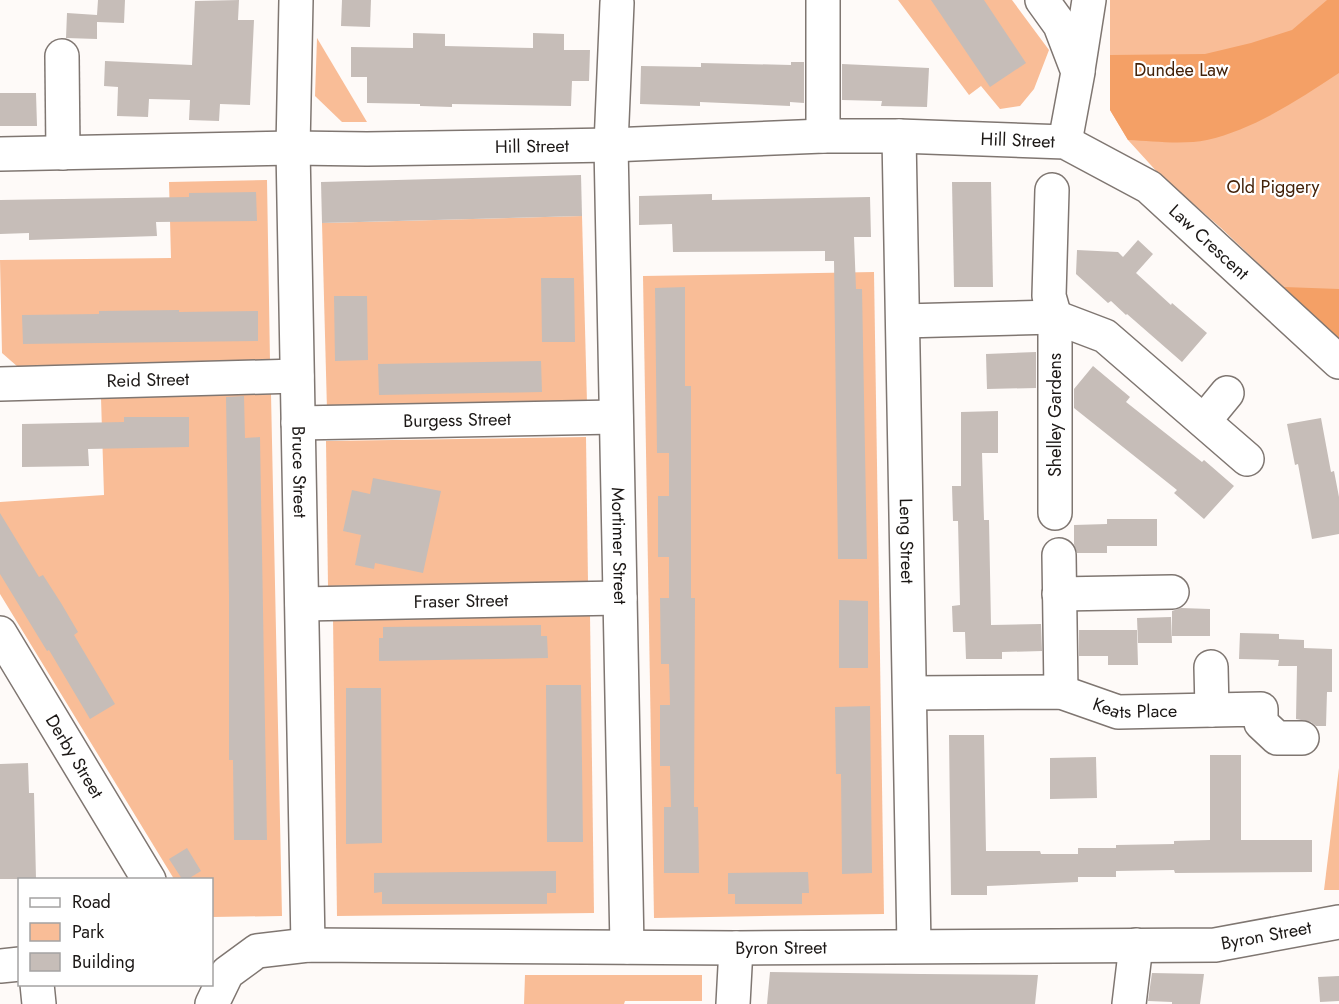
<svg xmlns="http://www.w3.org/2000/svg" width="1339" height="1004" font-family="Jost,sans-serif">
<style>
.green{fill:#f9bd97}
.forest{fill:#f4a066}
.building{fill:#c6bdb8}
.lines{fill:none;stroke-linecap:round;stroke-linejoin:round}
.minor-casing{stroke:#7f7671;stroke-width:36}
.minor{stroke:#fff;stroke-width:33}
.labels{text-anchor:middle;stroke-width:4.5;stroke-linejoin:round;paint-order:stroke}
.park-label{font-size:18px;fill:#432209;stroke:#fff}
.street-label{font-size:18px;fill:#1c1816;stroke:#fff}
</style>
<rect width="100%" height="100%" fill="#fefaf8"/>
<g class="green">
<polygon points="898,0 1012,0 1049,50 1034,89 1020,106 1000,109 981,86 969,95"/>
<polygon points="1110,0 1339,0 1339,340 1221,228 1159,174 1128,140 1110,110"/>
<polygon points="317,38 367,122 342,122 315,96"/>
<polygon points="267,180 270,361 18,367 2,353 0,260 171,258 169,182"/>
<polygon points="582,216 587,403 327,410 322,223"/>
<polygon points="874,272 884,914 654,918 643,276"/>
<polygon points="271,394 282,916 212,917 212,880 174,879 0,594 0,502 104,495 101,398"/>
<polygon points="586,437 588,582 328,586 326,441"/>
<polygon points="590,615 594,913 337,916 333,618"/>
<polygon points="1339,768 1339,890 1324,890"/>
<polygon points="525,975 702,975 702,1001 625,1001 624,1004 524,1004"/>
</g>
<g class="forest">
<path d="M 1327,0 L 1339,0 L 1339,73 C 1298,100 1255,129 1207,140 C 1183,145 1152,141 1128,140 L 1110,110 L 1110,55 L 1205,54 L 1251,43 L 1292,30 Z"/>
<polygon points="1284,287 1339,289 1339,340"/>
</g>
<g class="building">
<polygon points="98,0 125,0 124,23 97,22 97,39 66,38 67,13 97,15"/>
<polygon points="239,0 238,20 254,20 250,105 220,104 219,121 189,120 190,100 149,99 148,117 117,116 118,87 104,86 105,61 192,65 195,1"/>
<polygon points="342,0 371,0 370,27 341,26"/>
<polygon points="931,0 984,0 1026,63 990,87"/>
<polygon points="413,33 445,34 445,46 533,48 533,33 564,34 564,50 590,50 589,81 572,81 571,106 452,104 452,107 420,106 420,104 367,103 367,77 351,77 351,47 413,48"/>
<polygon points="791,62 804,62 804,103 790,102 790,106 700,102 700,106 640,104 641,66 701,67 701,63 791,65"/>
<polygon points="842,64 929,68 927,107 881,106 882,101 842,100"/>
<polygon points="0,93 36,93 37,126 0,126"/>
<polygon points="581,175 582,216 322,223 321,182"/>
<polygon points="952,182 991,182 993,287 954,287"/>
<polygon points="256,192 257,221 156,222 157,236 29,240 29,233 0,234 0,200 189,197 189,193"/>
<polygon points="712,194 712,200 870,197 871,237 854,237 856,289 862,289 867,559 838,559 834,261 825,261 825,251 673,252 672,224 639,225 639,196"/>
<polygon points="1138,240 1153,254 1136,273 1171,305 1172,303 1207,333 1182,362 1127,314 1126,315 1111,301 1108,303 1076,274 1077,250 1118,252 1123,257"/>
<polygon points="541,278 574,278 575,342 542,342"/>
<polygon points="685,287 685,386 691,386 691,598 695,598 694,807 698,807 699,873 664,873 664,807 671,807 670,766 660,766 660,705 670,705 669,664 661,664 660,598 669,598 669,557 658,557 658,496 669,496 669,453 657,453 655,288"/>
<polygon points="334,296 367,296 368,360 335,361"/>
<polygon points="179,310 179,312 258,311 258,341 23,344 22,315 99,314 99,311"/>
<polygon points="1036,352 1036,388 987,389 986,354"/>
<polygon points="541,361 542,392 379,395 378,364"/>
<polygon points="1093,366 1130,397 1126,402 1202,462 1204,460 1234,486 1204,519 1174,493 1177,490 1074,408 1074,389"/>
<polygon points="244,396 245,438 260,437 267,840 234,840 233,760 229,760 229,596 226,397"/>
<polygon points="998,411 998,453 982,453 984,520 989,520 991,625 1041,624 1042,651 1002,652 1002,659 966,659 965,632 953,632 952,606 960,605 958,521 953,521 952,486 961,486 961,412"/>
<polygon points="124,417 189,417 189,447 88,449 89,466 22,467 22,424 124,422"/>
<polygon points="1321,418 1331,472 1334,471 1339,497 1339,534 1312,539 1298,464 1295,465 1287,424"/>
<polygon points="373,478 441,491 423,573 375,563 374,569 355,565 361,535 343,531 352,490 370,494"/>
<polygon points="0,513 39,577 43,575 61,603 78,632 74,635 115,704 90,719 49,650 47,651 0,574"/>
<polygon points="1107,519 1157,519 1157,546 1107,546 1107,553 1077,553 1074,544 1074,525 1107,524"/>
<polygon points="839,600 868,601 868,668 839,668"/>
<polygon points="1181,608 1210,609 1210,636 1172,636 1172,611"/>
<polygon points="1171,617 1172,643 1138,643 1137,618"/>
<polygon points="541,625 541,636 547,636 548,658 379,661 379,638 383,638 383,627"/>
<polygon points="1079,630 1137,630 1138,665 1108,665 1108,656 1079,656"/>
<polygon points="1240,633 1279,634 1279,639 1304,640 1304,648 1332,649 1332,692 1327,692 1326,726 1316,726 1311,722 1296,719 1297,666 1278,666 1279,660 1239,659"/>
<polygon points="546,685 581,685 583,842 547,842"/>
<polygon points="346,688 381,688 382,843 346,844"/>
<polygon points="870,706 872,873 842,874 841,774 836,774 835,707"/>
<polygon points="949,735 984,735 986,851 1040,851 1041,854 1078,854 1078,848 1116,848 1116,845 1174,844 1174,841 1210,840 1210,755 1241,755 1241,840 1312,840 1312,872 1175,873 1174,870 1116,871 1116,877 1078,877 1078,882 987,886 987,895 951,895"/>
<polygon points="1096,757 1097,798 1050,799 1050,758"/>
<polygon points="28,763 29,793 34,793 36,879 0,879 0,764"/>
<polygon points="187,848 201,871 188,879 182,879 169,859"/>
<polygon points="556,871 556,893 547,893 547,904 382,904 382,892 374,893 374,873"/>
<polygon points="808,872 809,893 802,893 802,904 735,904 735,894 728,894 728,873"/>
<polygon points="770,972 921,974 1038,975 1035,1004 767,1004"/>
<polygon points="1152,973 1204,974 1200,1004 1172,1004 1172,1002 1148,1001"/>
<polygon points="1339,976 1339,1001 1320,1002 1318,977"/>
</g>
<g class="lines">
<g class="minor-casing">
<g id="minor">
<path id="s1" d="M 296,0 L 293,148 L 308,945"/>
<polyline points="1042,0 1060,25 1078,72 1065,142"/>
<path id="s2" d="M 617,3 L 611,145 L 627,947"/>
<polyline points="62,56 63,153"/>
<polyline points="1078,70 1089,0"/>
<polyline points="823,136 823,0"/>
<path id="s3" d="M 899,136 L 914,946"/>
<path id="s4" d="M 0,154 L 293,148 L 367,149 L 611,145 L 823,136 L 899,136 L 1065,142 L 1149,187 L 1339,362"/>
<polyline points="1052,190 1049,296 1055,317 1055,513"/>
<polyline points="903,321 1055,317 1105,336 1247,459"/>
<path id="s5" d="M 0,384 L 297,376"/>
<polyline points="1204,421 1227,393"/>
<path id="s6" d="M 298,423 L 616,417"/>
<polyline points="1059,555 1061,692"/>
<polyline points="1059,594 1172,592"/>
<path id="s7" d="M 302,604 L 620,598"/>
<path id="s8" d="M 0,633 L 149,880"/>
<polyline points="1211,667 1212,710"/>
<path id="s9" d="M 910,693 L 1061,692 L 1118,712 L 1261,709 L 1261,723 L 1277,738 L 1302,738"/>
<polyline points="0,966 20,964"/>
<polyline points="37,984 39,1004"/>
<path id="s10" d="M 212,1004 L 227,973 L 257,951 L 308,945 L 736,948 L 1215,945 L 1339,922"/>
<polyline points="733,1004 736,948"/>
<polyline points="1129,1004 1136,945"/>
</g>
</g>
<use href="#minor" class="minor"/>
</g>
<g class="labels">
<g class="park-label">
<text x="1181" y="76">Dundee Law</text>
<text x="1273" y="193">Old Piggery</text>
</g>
<g class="street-label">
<text dy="6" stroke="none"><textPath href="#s4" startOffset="1018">Hill Street</textPath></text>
<text dy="6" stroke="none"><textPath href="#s4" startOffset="532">Hill Street</textPath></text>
<text dy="6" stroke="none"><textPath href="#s4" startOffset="1242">Law Crescent</textPath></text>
<text dy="6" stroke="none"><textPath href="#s5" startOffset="148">Reid Street</textPath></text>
<text transform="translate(1055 415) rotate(-90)" y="6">Shelley Gardens</text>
<text dy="6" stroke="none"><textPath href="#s6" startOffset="159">Burgess Street</textPath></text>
<text dy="6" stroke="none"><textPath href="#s1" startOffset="472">Bruce Street</textPath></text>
<text dy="6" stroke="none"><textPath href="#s3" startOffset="405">Leng Street</textPath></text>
<text dy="6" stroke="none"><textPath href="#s2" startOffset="543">Mortimer Street</textPath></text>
<text dy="6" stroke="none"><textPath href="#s7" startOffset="159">Fraser Street</textPath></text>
<text dy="6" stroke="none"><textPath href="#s9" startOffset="228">Keats Place</textPath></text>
<text dy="6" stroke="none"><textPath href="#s8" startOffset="144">Derby Street</textPath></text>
<text dy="6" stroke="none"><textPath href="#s10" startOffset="1082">Byron Street</textPath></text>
<text dy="6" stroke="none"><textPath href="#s10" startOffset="596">Byron Street</textPath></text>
</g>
</g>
<rect x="18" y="878" width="195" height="108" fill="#ffffff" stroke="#a4a3a2" stroke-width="1.5"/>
<rect x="30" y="898" width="30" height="9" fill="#ffffff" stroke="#a4a3a2" stroke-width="1.5"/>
<text x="72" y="908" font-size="18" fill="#1c1816">Road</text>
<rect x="30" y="923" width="30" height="18" fill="#f9bd97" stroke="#a4a3a2" stroke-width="1.5"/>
<text x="72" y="938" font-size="18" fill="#1c1816">Park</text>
<rect x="30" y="953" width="30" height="18" fill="#c6bdb8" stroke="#a4a3a2" stroke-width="1.5"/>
<text x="72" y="968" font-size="18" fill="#1c1816">Building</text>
</svg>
